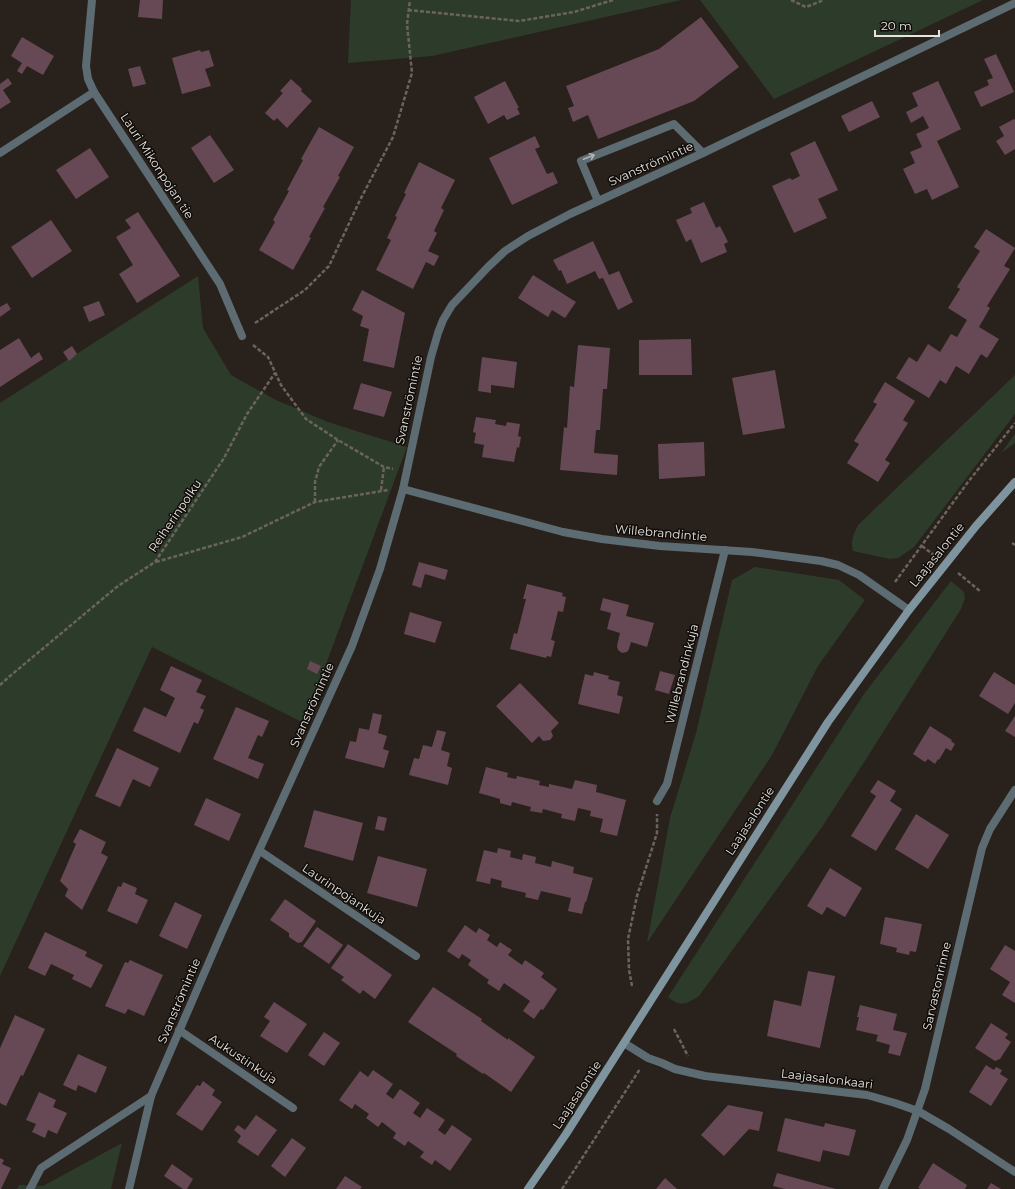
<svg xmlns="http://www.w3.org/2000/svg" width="1015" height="1189" font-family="Montserrat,sans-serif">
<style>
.green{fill:#2d3c2a}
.building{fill:#674955}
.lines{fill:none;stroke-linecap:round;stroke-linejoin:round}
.path{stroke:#6b645e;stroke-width:2.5;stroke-dasharray:4 2;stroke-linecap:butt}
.lane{stroke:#5d6b72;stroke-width:8}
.street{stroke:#5d6b72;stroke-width:8}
.secondary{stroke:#7e949f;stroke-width:8}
.oneway{stroke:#b0b3b3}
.labels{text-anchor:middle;stroke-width:3;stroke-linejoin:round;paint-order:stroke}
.street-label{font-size:12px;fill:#e8e3df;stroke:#0f0c09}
</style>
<rect width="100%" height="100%" fill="#29211b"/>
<g class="green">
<polygon points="351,0 681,0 432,56 348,63"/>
<polygon points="700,0 983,0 774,99"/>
<polygon points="198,276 203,328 231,375 276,400 328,422 407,447 304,723 152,647 0,976 0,403"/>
<path d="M 1015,375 L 1015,414 L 914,547 L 898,558 L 890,559 L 853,551 C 850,541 854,534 858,525 Z"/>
<polygon points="1015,434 1015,443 1001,453"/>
<polygon points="755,567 839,580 865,600 818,666 772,755 647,943 670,818 696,733 732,580"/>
<path d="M 951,581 L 964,592 L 965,598 L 961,609 L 868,756 L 822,827 L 699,996 C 686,1004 681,1008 668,997 L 864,694 Z"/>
<polygon points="122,1143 111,1189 17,1189 19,1185 43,1186"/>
</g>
<g class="building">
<polygon points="140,0 163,0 162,19 138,17"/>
<polygon points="701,17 739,67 694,101 598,139 588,115 573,122 568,108 574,106 566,86 659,49"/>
<polygon points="22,37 54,56 43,75 27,66 22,74 17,71 22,63 11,56"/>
<polygon points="200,50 201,52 209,50 214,66 205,69 211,86 182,94 172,58"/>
<polygon points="996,54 1014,92 981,107 974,92 989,85 987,80 993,78 984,59"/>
<polygon points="140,66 146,84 133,87 128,69"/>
<polygon points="8,78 12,84 3,90 11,102 0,109 0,84"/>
<polygon points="291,79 302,89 301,91 312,101 287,128 277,118 274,121 265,113 283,93 280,91"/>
<polygon points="505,81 519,108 517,108 520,114 507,120 504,115 488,124 474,97"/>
<polygon points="938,81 961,129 937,141 959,187 932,200 927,189 915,194 903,169 915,163 910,152 922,147 916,134 929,128 923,116 911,123 906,112 918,106 912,93"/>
<polygon points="872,101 880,117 849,132 841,116"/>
<polygon points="1014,119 1015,120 1015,149 1005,155 996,141 1004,136 999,127"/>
<polygon points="319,127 354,147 338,176 340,177 323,207 325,208 309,237 311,238 293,270 259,250 275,222 273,220 289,191 287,190 303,160 301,159"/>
<polygon points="210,135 234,170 214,183 191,148"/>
<polygon points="535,136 540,147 535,149 547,174 553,172 558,183 512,205 489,158"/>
<polygon points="815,141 838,190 818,199 827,218 794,233 772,186 790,178 792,180 800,176 790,153"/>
<polygon points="90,148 109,177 76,199 56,170"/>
<polygon points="419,162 455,180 441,208 444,210 434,231 437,233 428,251 439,256 434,266 426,262 413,289 376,270 391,240 387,238 397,217 395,216 406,194 404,193"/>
<polygon points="704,202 716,228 720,226 728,242 724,244 727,252 701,263 691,239 686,242 676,220 692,213 690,208"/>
<polygon points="138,212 180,276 137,303 119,274 133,265 116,237 131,228 125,220"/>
<polygon points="51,220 72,251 32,278 11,247"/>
<polygon points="986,229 1015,248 1004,266 1010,269 987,306 990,308 979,327 999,339 987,358 981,354 969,374 956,366 946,384 940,380 929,398 896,378 909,357 917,362 928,344 940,352 951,334 957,337 967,320 948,308 960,289 957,287 980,251 974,247"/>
<polygon points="593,241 609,275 619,271 633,302 618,310 603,278 599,279 595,271 567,284 561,270 559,271 553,260"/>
<polygon points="533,275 576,302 565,318 552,310 548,317 518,298"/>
<polygon points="362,290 405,313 394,368 363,361 369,329 360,326 363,316 352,310"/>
<polygon points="99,301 105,315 89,322 83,307"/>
<polygon points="7,303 11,309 0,317 0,307"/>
<polygon points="19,338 31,358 39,352 43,359 0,387 0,350"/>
<polygon points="691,339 692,375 639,375 639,340"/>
<polygon points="578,345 610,348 607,389 603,389 600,430 596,430 594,453 618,455 617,475 560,470 564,427 567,428 570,386 574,387"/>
<polygon points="72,346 77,354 69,361 63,352"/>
<polygon points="482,357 517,362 514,388 491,385 491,393 478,391"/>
<polygon points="775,370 785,428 743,435 732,378"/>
<polygon points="885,382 915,401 903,420 908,423 885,460 890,463 878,482 847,463 859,444 854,441 877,404 873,402"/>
<polygon points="361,383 392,392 384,417 353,409"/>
<polygon points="476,417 496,420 495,424 506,426 507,422 520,424 518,436 521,437 519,448 517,447 514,462 482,457 484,445 474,443 476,433 473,432"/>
<polygon points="704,442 705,476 659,479 658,444"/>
<polygon points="419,562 448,570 445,580 425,574 421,588 412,585"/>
<polygon points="527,584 563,593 562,596 566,597 563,612 558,611 551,640 555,641 551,657 547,656 546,658 510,649 514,633 517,634 526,599 523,599"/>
<polygon points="603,598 629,605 626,616 654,623 647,647 631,642 629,649 627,652 622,653 618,650 617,646 620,633 607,629 611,613 600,610"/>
<polygon points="410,612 442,622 435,643 404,634"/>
<polygon points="310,661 321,666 317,674 307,669"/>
<polygon points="171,666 202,680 196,692 206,696 200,708 204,710 198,724 194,722 180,753 133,731 144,707 166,717 175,698 160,690"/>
<polygon points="660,671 675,675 669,694 655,690"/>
<polygon points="594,672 609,676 608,679 620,682 617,695 623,697 619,714 578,704 585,674 593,676"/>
<polygon points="994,672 1015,685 1015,703 1008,714 979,696"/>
<polygon points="520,683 559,723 551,731 553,736 550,740 543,741 539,736 532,743 496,706"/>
<polygon points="236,707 269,721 262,737 258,735 248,758 264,764 258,779 213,759"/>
<polygon points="373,713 382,715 378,733 387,736 383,749 389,751 384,768 345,758 350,741 356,742 359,728 369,730"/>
<polygon points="1015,716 1015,737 1005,731"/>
<polygon points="930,726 952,740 951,741 955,744 951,751 946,748 939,760 938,759 935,764 928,759 925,762 913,754"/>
<polygon points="437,730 446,732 441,750 450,753 447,766 452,768 448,785 409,775 414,758 419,759 423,745 432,747"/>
<polygon points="117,748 159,768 150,787 133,779 120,807 95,796"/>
<polygon points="486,767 508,773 507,777 516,779 517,776 540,781 539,785 549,787 549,784 572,789 575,780 597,785 596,792 626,800 617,836 600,832 603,819 590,816 591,811 578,808 575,821 561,818 562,814 543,809 542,813 530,811 531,807 512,802 511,806 500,803 500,799 479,793"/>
<polygon points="878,780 896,791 890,801 902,809 876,851 851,836 876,796 870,792"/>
<polygon points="206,798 241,814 229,841 194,825"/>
<polygon points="314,810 363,823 353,861 304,847"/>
<polygon points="916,814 949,835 928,869 895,849"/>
<polygon points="378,816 387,818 384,831 375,829"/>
<polygon points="80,829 106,842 101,853 108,857 82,910 65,896 68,889 60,881 76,844 73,842"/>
<polygon points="498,848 511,851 510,857 522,860 523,854 536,857 535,863 551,867 552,861 574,867 573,873 593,878 586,902 585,902 582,914 568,911 571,898 541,891 538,900 525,897 526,893 501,887 502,881 491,878 490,884 476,881 484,850 497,853"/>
<polygon points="378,856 427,869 417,907 367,893"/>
<polygon points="830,868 862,888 845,917 827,907 822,915 807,906"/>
<polygon points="123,882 137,888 135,894 148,900 137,924 107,911 118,886 121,887"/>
<polygon points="285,899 316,921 302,942 298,943 289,937 289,933 270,920"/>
<polygon points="175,902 202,915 187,949 159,936"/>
<polygon points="885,917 922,924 916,952 910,951 909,955 896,952 897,948 880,944"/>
<polygon points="465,925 476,933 479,928 490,935 487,940 497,947 500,942 512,950 508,955 522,965 525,960 544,973 541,977 557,989 543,1010 541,1009 534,1019 523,1011 530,1001 504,983 499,991 487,983 489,980 468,965 471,960 462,954 459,959 447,951"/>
<polygon points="317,927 343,945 329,964 303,946"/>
<polygon points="45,932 87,952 85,956 103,965 91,988 72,979 74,975 51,964 45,976 28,968"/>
<polygon points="348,944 392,975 375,999 363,990 360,994 341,980 344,977 331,968"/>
<polygon points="1005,945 1015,951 1015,1003 1002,995 1010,982 990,969"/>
<polygon points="130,960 163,975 144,1016 128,1009 125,1014 105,1006 125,962 128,963"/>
<polygon points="808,971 835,976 820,1048 767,1036 774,1000 801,1006"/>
<polygon points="433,987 482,1019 481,1021 508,1040 508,1038 535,1057 511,1092 484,1073 483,1074 456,1056 457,1054 408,1022"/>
<polygon points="274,1002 307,1024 287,1053 260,1036 270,1021 264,1017"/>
<polygon points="860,1005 897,1014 893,1030 907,1033 900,1056 888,1053 890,1045 876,1041 878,1035 856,1030 859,1017 857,1017"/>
<polygon points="15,1015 45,1029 23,1076 21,1075 6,1106 0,1103 0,1048"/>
<polygon points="991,1023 1008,1034 1005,1038 1011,1042 1000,1059 995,1061 975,1048"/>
<polygon points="324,1032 340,1043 324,1066 308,1055"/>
<polygon points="78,1054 107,1067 96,1093 78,1085 76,1091 63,1085"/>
<polygon points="986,1065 994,1070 996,1067 1002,1070 1000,1074 1008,1079 991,1106 969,1092"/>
<polygon points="373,1070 393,1084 386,1094 393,1099 400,1089 420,1103 413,1113 420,1118 427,1108 445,1120 438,1130 445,1135 452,1125 472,1139 450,1171 435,1160 432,1165 420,1157 424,1152 408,1141 405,1146 393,1138 396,1133 382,1122 378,1127 366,1118 369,1114 355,1104 352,1109 339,1100 360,1071 368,1077"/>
<polygon points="203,1081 215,1090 212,1095 222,1102 202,1131 176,1114 197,1085 200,1086"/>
<polygon points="39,1092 56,1100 53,1107 67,1113 57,1134 48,1130 45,1138 32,1132 36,1124 26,1120"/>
<polygon points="728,1105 763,1112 759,1131 749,1129 724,1156 701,1135"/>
<polygon points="256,1115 277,1130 258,1156 237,1142 241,1136 234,1130 238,1125 245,1130"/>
<polygon points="785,1118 824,1127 825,1123 856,1130 849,1156 823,1150 820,1162 777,1151"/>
<polygon points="292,1138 306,1148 285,1177 271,1166"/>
<polygon points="0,1158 4,1160 2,1164 11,1168 1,1189 0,1189"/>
<polygon points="933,1163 967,1185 965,1189 921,1189 918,1188"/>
<polygon points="172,1164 193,1179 187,1189 183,1189 164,1176"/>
<polygon points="777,1173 836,1189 785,1189 773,1186"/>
<polygon points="345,1176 362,1187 360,1189 336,1189"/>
<polygon points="665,1178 677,1189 656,1189"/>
<polygon points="991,1183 1001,1189 987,1189"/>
</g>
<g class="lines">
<g class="path">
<polyline points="791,0 806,7 824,0"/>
<polyline points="408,10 519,21 574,12 613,0"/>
<polyline points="255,323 305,290 329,266 360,200 393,137 412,73 407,24 410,0"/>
<polyline points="253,345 268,357 281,385 306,419 338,440 384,467 393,469"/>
<polyline points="381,490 384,467"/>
<polyline points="315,502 315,482 319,467 338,440"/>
<polyline points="1012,543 1015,545"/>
<polyline points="922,546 935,556"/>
<polyline points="156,562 242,537 315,502 388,490"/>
<polyline points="958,573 980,591"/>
<polyline points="895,582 968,482 1015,423"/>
<polyline points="0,685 10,676 118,586 155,562 224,458 247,414 275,373"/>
<polyline points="632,986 629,970 628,939 637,896 657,833 657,814"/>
<polyline points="674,1029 688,1056"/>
<polyline points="562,1189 640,1069"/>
</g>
<polyline class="lane" points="598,201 581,161 674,124 703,153"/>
<g class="street">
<polyline points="92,0 86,66 88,79 94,92 220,284 242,336"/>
<polyline points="0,153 94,92"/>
<polyline points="403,489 563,532 602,539 660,546 752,552 821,561 838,565 859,575 909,610"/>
<polyline points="657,801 667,784 725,550"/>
<polyline points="260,851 416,956"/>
<polyline points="179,1030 293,1108"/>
<polyline points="624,1043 648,1058 662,1063 675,1069 705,1076 867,1095 895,1103 918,1111 949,1129 1015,1172"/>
<polyline points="30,1189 41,1168 151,1096"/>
<polyline points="129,1189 151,1096 222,932 352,646 380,569 403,489 431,357 438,333 443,320 452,305 488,267 505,251 528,236 570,214 703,153 1015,3"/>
<polyline points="883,1189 907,1140 925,1089 982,848 990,829 1015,790"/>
</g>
<polyline class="secondary" points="528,1189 566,1134 828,722 909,610 976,526 1015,482"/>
</g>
<defs><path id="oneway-shaft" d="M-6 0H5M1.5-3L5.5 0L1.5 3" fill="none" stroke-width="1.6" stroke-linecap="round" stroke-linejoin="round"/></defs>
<use class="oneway" href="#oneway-shaft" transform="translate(589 157) rotate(-21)"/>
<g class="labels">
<g class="street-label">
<text transform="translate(651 164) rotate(-24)" y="4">Svanströmintie</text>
<text transform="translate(157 166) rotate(57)" y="4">Lauri Mikonpojan tie</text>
<text transform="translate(409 400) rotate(-78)" y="4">Svanströmintie</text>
<text transform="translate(175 516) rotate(-56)" y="4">Reiherinpolku</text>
<text transform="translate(661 533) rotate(5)" y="4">Willebrandintie</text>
<text transform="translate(937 555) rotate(-51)" y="4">Laajasalontie</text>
<text transform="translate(682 674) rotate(-76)" y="4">Willebrandinkuja</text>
<text transform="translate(312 705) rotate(-66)" y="4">Svanströmintie</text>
<text transform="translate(750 821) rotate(-57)" y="4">Laajasalontie</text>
<text transform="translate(344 894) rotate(34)" y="4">Laurinpojankuja</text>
<text transform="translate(937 986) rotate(-77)" y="4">Sarvastonrinne</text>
<text transform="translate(179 1001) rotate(-67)" y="4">Svanströmintie</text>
<text transform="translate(243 1059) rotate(34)" y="4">Aukustinkuja</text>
<text transform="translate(827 1079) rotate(7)" y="4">Laajasalonkaari</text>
<text transform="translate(577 1095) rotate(-57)" y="4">Laajasalontie</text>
</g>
</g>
<path d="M875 30v6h64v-6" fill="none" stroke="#e8e3df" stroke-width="2"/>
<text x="881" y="30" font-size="12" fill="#e8e3df" stroke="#0f0c09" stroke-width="3" paint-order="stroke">20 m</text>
</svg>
